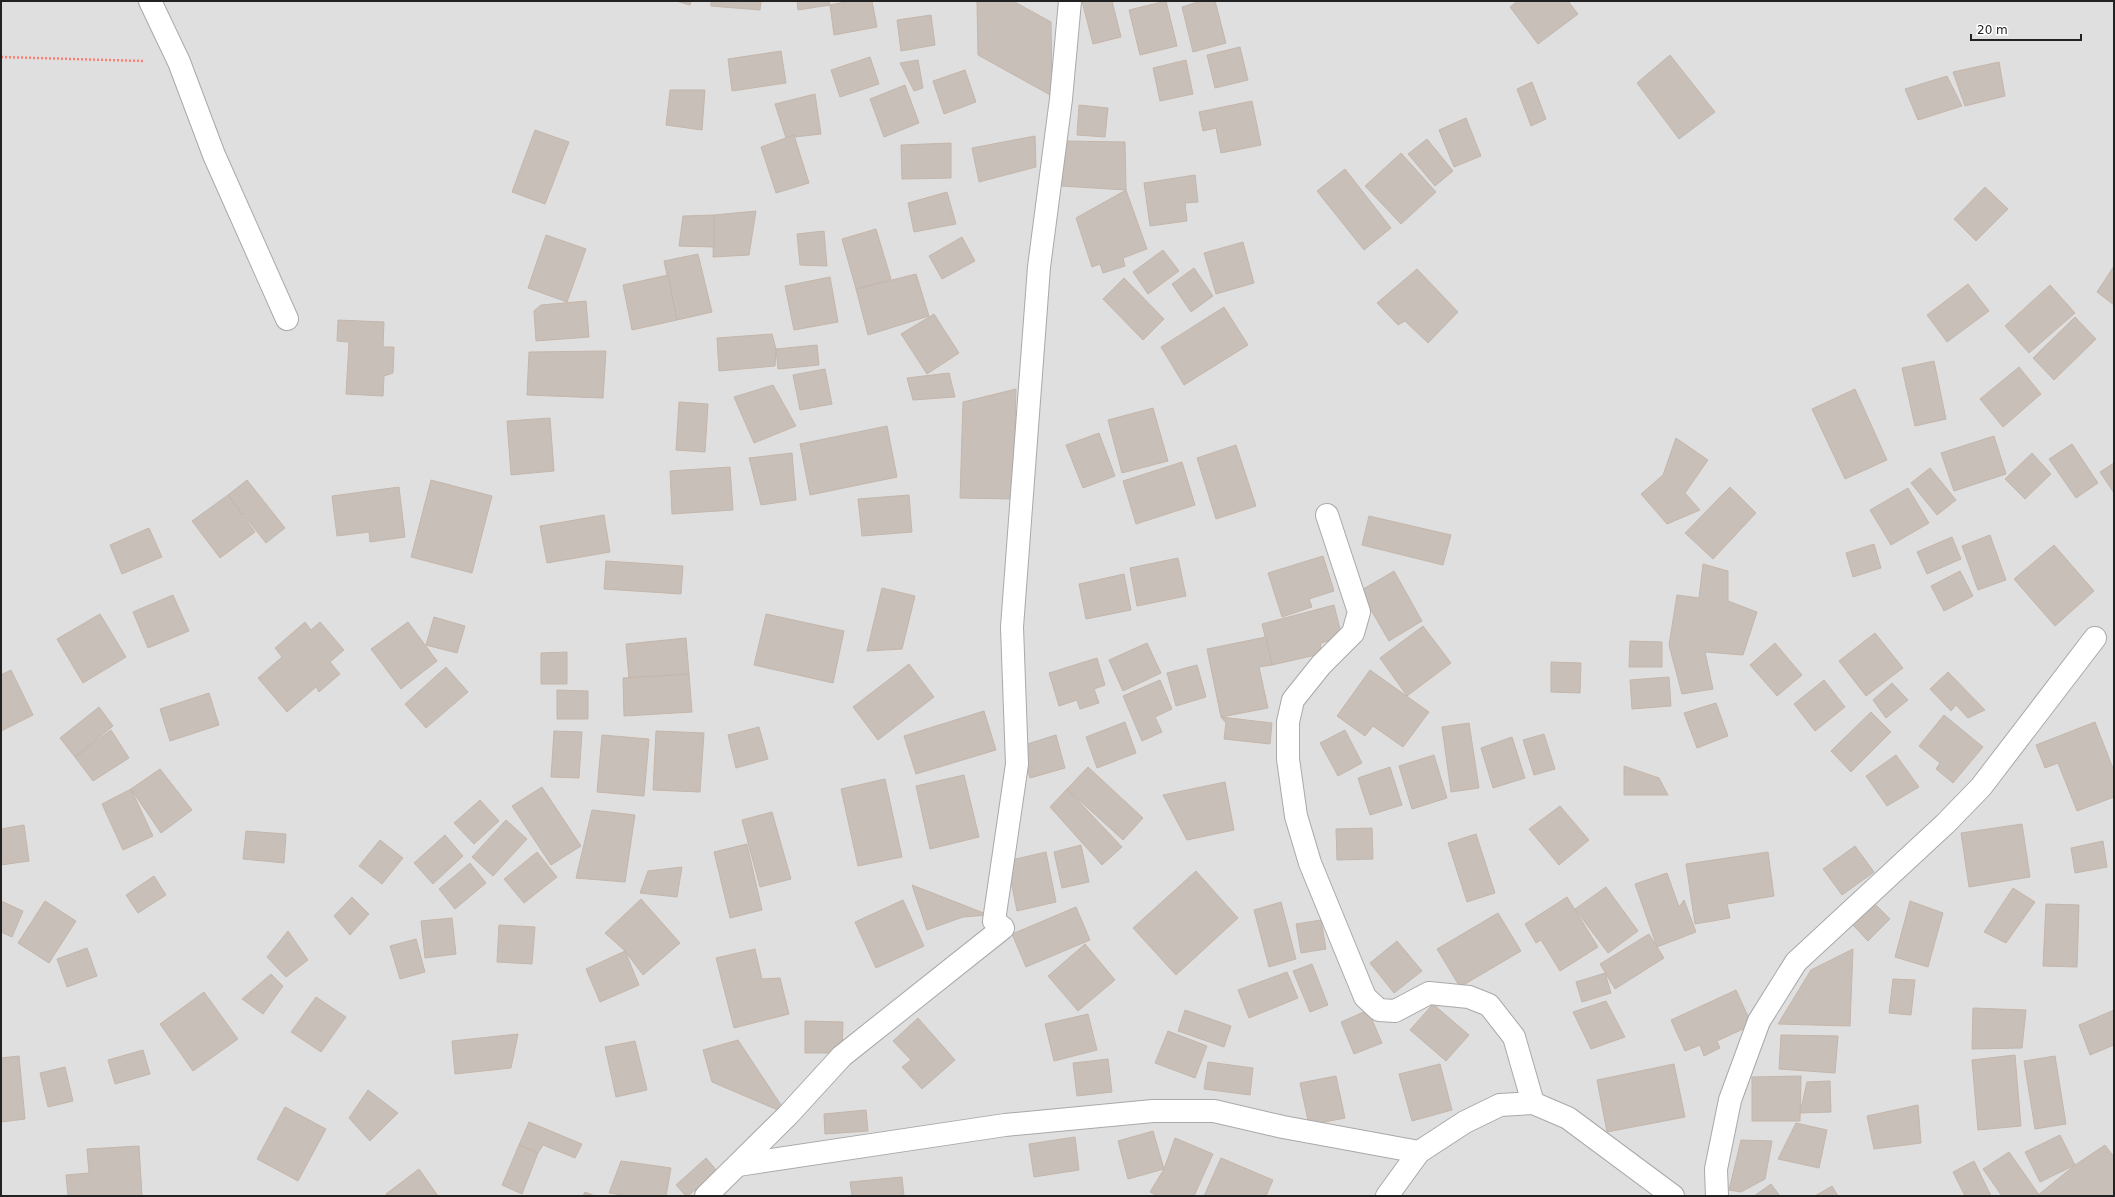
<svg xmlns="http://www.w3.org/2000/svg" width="2115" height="1197" font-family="'DejaVu Sans',sans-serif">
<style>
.residential{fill:#e0dfdf}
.building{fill:#c7bfb8;stroke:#c4b6ab}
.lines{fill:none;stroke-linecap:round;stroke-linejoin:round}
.minor-casing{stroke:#a9a9a9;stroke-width:24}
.path{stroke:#fa8072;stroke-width:2.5;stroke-dasharray:2 2;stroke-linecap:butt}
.minor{stroke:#fff;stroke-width:22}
</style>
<rect width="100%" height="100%" fill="#f2efe9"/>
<rect class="residential" x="1" y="1" width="2113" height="1195"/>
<g class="building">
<polygon points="676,1 691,1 690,5"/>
<polygon points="711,1 761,1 760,10 711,6"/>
<polygon points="797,1 829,1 830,5 798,10"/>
<polygon points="850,1 872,1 877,27 834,35 830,5"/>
<polygon points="977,1 1013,1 1051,22 1052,96 978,55"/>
<polygon points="1082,1 1112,1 1121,37 1093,44"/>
<polygon points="1166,1 1177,46 1140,55 1129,10"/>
<polygon points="1201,1 1215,1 1226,43 1193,52 1182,7"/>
<polygon points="1518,1 1568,1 1578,14 1538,44 1510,7"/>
<polygon points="931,15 935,45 901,51 897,20"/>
<polygon points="1240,47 1248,80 1215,88 1207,55"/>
<polygon points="781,51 786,83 732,91 728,59"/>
<polygon points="1670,55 1715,112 1679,139 1637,83"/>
<polygon points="870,57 879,84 840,97 831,70"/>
<polygon points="918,60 923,88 914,91 900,63"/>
<polygon points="1186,60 1193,94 1160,101 1153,68"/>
<polygon points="1999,62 2005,96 1965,106 1953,72"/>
<polygon points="965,70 976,102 944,114 933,81"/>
<polygon points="1947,76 1962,106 1918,120 1905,89"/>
<polygon points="1532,82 1546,119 1531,126 1517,89"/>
<polygon points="905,85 919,123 884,137 870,99"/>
<polygon points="670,90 705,90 702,130 666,125"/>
<polygon points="815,94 821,134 786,138 775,104"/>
<polygon points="1252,101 1261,145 1221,153 1216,128 1203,131 1199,112"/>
<polygon points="1079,105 1108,108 1105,137 1077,135"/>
<polygon points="1466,118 1481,156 1454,167 1439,130"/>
<polygon points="535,130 569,142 545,204 512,192"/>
<polygon points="794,135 809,183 776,193 761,147"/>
<polygon points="1035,136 1036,167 979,182 972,148"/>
<polygon points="1427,139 1453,171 1435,186 1408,154"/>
<polygon points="1065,141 1125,142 1126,190 1061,186"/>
<polygon points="951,143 951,178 902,179 901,145"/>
<polygon points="1401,153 1436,192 1401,224 1365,186"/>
<polygon points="1345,169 1391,228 1364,250 1317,191"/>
<polygon points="1195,175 1198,202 1185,203 1187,221 1150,226 1144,183"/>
<polygon points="1985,187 2008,209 1976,241 1954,219"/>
<polygon points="1126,190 1147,249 1123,258 1125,266 1103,273 1100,264 1092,267 1076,218"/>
<polygon points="947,192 956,224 914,232 908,203"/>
<polygon points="756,211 749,255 713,257 714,215"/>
<polygon points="714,215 714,247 679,246 683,216"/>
<polygon points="876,229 891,279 856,289 842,239"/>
<polygon points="824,231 827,266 800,265 797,234"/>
<polygon points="546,235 586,249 567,302 528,288"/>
<polygon points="962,237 975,261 942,279 929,256"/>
<polygon points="1243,242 1254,283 1216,294 1204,253"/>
<polygon points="1163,250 1179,271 1148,294 1133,272"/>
<polygon points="698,254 712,312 677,320 664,261"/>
<polygon points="2114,266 2114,305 2097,292"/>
<polygon points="1194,268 1213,296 1191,312 1172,284"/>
<polygon points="1417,269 1458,312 1428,343 1405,321 1398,325 1377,303"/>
<polygon points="916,274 929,316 868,335 856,289"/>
<polygon points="668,275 677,320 632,330 623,285"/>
<polygon points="830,277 838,322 794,330 785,286"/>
<polygon points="1124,278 1164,319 1143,340 1103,299"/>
<polygon points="1968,284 1989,311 1947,342 1927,315"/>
<polygon points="2050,285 2075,313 2029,353 2005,326"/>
<polygon points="586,301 589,337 536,341 534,311 541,305"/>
<polygon points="1224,307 1248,345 1184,385 1161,347"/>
<polygon points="934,314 959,353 927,374 901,334"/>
<polygon points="2075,317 2096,339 2054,380 2033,358"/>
<polygon points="338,320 384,322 383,347 394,347 393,373 384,376 383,396 346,394 349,342 337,341"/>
<polygon points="772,334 776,349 775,366 719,371 717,338"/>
<polygon points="817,345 819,365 778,369 776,349"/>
<polygon points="606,351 603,398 527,395 529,352"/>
<polygon points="1934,361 1946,419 1915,426 1902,368"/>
<polygon points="2019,367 2041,394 2003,427 1980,399"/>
<polygon points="825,369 832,404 800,410 793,375"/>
<polygon points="949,373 955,397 913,400 907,378"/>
<polygon points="773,385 796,426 754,443 734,397"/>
<polygon points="1016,389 1013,499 960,498 963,402"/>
<polygon points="1855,389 1887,460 1845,479 1812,409"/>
<polygon points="679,402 708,404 705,452 676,450"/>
<polygon points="1153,408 1168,461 1122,473 1108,420"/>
<polygon points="550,418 554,471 511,475 507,421"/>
<polygon points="887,426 897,477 810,495 800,444"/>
<polygon points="1099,433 1115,476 1083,488 1066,445"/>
<polygon points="1994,436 2006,474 1954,491 1941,453"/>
<polygon points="1676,438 1708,460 1685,493 1700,510 1667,524 1641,494 1663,475"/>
<polygon points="2072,444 2098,483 2076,498 2049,459"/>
<polygon points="1236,445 1256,506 1216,519 1197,458"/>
<polygon points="792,453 796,500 761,505 749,458"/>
<polygon points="2032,453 2051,474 2025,499 2005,479"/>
<polygon points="1182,462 1195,505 1136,524 1123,481"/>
<polygon points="2114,463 2114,493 2100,472"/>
<polygon points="730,467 733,510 672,514 670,471"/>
<polygon points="1930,468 1956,500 1937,515 1911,483"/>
<polygon points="247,480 285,528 266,543 228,495"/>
<polygon points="431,480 492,496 472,573 411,557"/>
<polygon points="399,487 405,537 370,542 369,532 337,536 332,496"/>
<polygon points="1730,487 1756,513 1713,559 1685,533"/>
<polygon points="1908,488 1929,523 1891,545 1870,510"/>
<polygon points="228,495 255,532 220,558 192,521"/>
<polygon points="909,495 912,532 862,536 858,499"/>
<polygon points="604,515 610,552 547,563 540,526"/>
<polygon points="1369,516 1451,535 1443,565 1362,545"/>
<polygon points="149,528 162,557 122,574 110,545"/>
<polygon points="1990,535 2006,580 1978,590 1962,546"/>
<polygon points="1952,537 1961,559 1927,574 1917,552"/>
<polygon points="1874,544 1881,568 1853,577 1846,553"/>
<polygon points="2054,545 2094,591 2055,626 2014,579"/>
<polygon points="1323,556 1334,591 1309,599 1312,607 1282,617 1268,573"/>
<polygon points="1178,558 1186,596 1137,606 1130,568"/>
<polygon points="606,561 683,566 681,594 604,589"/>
<polygon points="1703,564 1728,571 1728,601 1757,612 1743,655 1705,652 1713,689 1682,694 1669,645 1677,595 1699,598"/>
<polygon points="1394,571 1422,621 1389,641 1360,591"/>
<polygon points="1960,571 1973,596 1944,611 1931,586"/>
<polygon points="1124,574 1131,610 1086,619 1079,584"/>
<polygon points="882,588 915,596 902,649 867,651"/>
<polygon points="173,595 189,631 148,648 133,612"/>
<polygon points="1334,605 1342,637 1321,643 1320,654 1272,665 1262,624"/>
<polygon points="100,614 126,657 83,683 57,639"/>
<polygon points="766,614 844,631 833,683 754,665"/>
<polygon points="434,617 465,626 457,653 426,645"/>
<polygon points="305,622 311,630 320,622 344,650 330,662 340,674 319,692 316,687 287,712 258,678 282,657 275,648"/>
<polygon points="408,622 437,661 401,689 371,649"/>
<polygon points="1423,626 1451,663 1407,696 1380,658"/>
<polygon points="1875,633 1903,668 1866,696 1839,661"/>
<polygon points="1266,637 1272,665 1259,667 1268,708 1221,717 1207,649"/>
<polygon points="686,638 689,674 629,679 626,644"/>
<polygon points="1630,641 1662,642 1662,667 1629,667"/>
<polygon points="1147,643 1161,673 1123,691 1109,660"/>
<polygon points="1775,643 1802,675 1777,696 1750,665"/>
<polygon points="567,652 567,684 541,684 541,653"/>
<polygon points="1097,658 1105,685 1094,689 1099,703 1080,709 1077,700 1059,706 1049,673"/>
<polygon points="1551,662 1581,663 1580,693 1551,692"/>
<polygon points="909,664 934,697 878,740 853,707"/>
<polygon points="1197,665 1206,697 1176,706 1167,673"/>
<polygon points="446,667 468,692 426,728 405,704"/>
<polygon points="11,670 33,715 1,731 1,675"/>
<polygon points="1370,670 1429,712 1403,747 1373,726 1365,736 1337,716"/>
<polygon points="1948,672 1985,710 1968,718 1956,705 1951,711 1930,689"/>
<polygon points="689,674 692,712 624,716 623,678"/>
<polygon points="1669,677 1671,706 1632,709 1630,680"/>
<polygon points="1160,680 1172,709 1155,717 1162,732 1142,741 1123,696"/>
<polygon points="1824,680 1845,707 1815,731 1794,704"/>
<polygon points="1892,683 1908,700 1886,718 1873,700"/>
<polygon points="557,690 588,691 588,719 557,719"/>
<polygon points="209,693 219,725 170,741 160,709"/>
<polygon points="1716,703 1728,736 1697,748 1684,713"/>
<polygon points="99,707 113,726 75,757 60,738"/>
<polygon points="984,711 996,750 916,774 904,736"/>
<polygon points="1871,712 1891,732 1851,772 1831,751"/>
<polygon points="1944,715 1983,747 1953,783 1936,769 1940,763 1919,746"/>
<polygon points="1221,717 1272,723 1270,744 1224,739 1226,723"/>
<polygon points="1125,722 1136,753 1097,768 1086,737"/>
<polygon points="2095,722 2114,771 2114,797 2077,811 2058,763 2045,768 2036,745"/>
<polygon points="1469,723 1479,788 1451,792 1442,727"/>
<polygon points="759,727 768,759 736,768 728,735"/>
<polygon points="111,730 129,758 93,781 75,757"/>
<polygon points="1345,730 1362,763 1338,776 1320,743"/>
<polygon points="554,731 582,732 579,778 551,777"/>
<polygon points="656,731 704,733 700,792 653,790"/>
<polygon points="1544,734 1555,769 1534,775 1523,740"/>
<polygon points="602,735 649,739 644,796 597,792"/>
<polygon points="1056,735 1065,768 1030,778 1021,746"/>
<polygon points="1512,737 1525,778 1493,788 1481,748"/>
<polygon points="1434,755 1447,798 1412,809 1399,766"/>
<polygon points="1896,755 1919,787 1887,806 1866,776"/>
<polygon points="1624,766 1659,778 1668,795 1624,795"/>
<polygon points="1088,767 1143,818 1123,840 1067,789"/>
<polygon points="1390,767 1402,805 1370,815 1358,778"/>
<polygon points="160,769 192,810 161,833 131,789"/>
<polygon points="964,775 979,837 930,849 916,786"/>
<polygon points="885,779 902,857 858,866 841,789"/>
<polygon points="1225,782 1234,830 1187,840 1163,795"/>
<polygon points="542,787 581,846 551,865 512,806"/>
<polygon points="131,789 153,836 123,850 102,804"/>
<polygon points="1067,789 1122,847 1102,865 1050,807"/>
<polygon points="480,800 499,821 474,844 454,823"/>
<polygon points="1560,806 1589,840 1559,865 1529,829"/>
<polygon points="592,810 635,815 625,882 576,878"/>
<polygon points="772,812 791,879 760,887 742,820"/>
<polygon points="506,820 527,839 493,876 472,857"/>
<polygon points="2022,824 2030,877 1969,887 1961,833"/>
<polygon points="24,825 29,861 1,865 1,829"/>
<polygon points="1372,828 1373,859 1337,860 1336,829"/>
<polygon points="246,831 286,834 284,863 243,859"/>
<polygon points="1476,834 1495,893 1467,902 1448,843"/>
<polygon points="445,835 463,856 433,884 414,863"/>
<polygon points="380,840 403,858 382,884 359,866"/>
<polygon points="2103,841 2107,867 2075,873 2071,848"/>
<polygon points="747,844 762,910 730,918 714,852"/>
<polygon points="1081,845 1089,882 1062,888 1054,852"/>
<polygon points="1855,846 1874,872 1842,895 1823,869"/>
<polygon points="537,852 557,877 524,903 504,879"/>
<polygon points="1046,852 1056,902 1017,911 1007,861"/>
<polygon points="1768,852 1774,896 1727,904 1730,918 1695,924 1686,864"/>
<polygon points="470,863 486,883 455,909 439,889"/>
<polygon points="682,867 677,897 640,893 648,871"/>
<polygon points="1196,871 1238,918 1176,975 1133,928"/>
<polygon points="1667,873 1679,907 1684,900 1696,932 1657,947 1635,884"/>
<polygon points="154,876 166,895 138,913 126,895"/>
<polygon points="912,885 989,915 963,917 927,930"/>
<polygon points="1606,887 1638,931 1608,953 1575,909"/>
<polygon points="2013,888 2035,902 2006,943 1984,932"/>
<polygon points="352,897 369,914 350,935 334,916"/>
<polygon points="1567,897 1598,947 1560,971 1541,940 1536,943 1525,924"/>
<polygon points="641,899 680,943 643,975 625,951 605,933"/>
<polygon points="903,900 924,946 876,968 855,922"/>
<polygon points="1,901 23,911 12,937 1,932"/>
<polygon points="45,901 76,921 49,963 18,943"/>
<polygon points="1910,901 1943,913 1928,967 1895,957"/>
<polygon points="1281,902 1296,959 1269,967 1254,910"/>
<polygon points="1873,902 1890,919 1868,941 1851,923"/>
<polygon points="2046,904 2079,905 2077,967 2043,966"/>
<polygon points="1076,907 1090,940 1026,967 1012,934"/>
<polygon points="1498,913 1521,951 1460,987 1437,949"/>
<polygon points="452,918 456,954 425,958 421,921"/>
<polygon points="1321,920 1326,949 1301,953 1296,924"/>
<polygon points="499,925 535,927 532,964 497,962"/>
<polygon points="288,931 308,960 286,977 267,957"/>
<polygon points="1649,934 1664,958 1615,989 1600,964"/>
<polygon points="416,939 425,972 400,979 390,946"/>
<polygon points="1397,941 1422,971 1394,993 1370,963"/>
<polygon points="1085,944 1115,980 1078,1011 1048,976"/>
<polygon points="87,948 97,976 67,987 57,959"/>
<polygon points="755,949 762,979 780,978 789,1014 734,1028 716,958"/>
<polygon points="1853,949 1850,1026 1778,1024 1811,970"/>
<polygon points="625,951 639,985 600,1002 586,969"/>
<polygon points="1312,964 1328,1005 1310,1012 1293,971"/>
<polygon points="1287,972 1298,998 1249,1018 1238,990"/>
<polygon points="1605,973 1611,993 1582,1002 1576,982"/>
<polygon points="271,974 283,986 263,1014 242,999"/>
<polygon points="1893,979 1915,980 1911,1015 1889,1013"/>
<polygon points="1736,990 1752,1025 1717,1041 1720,1048 1704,1056 1700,1045 1685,1051 1671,1020"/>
<polygon points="204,992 238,1039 193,1071 160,1024"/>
<polygon points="316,997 346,1017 321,1052 291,1032"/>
<polygon points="1606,1001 1625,1037 1591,1049 1573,1012"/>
<polygon points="1433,1004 1469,1035 1446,1061 1410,1030"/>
<polygon points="1973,1008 2026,1010 2022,1048 1972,1049"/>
<polygon points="1185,1010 1231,1026 1224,1047 1178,1031"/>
<polygon points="1368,1010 1382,1043 1354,1054 1341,1022"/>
<polygon points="2114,1010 2114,1045 2090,1055 2079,1025"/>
<polygon points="1088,1014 1097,1050 1054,1061 1045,1024"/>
<polygon points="918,1018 955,1060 922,1089 902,1067 911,1060 893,1041"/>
<polygon points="805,1021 843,1022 842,1053 805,1053"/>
<polygon points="1168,1031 1207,1046 1195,1078 1155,1063"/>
<polygon points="518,1034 511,1068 455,1074 452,1041"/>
<polygon points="1781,1035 1838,1036 1835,1073 1779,1069"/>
<polygon points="738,1040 787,1114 712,1082 703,1050"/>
<polygon points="635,1041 647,1090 616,1097 605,1047"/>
<polygon points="143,1050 150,1074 115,1084 108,1060"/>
<polygon points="2015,1055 2021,1126 1978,1130 1972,1060"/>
<polygon points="19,1056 25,1119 1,1122 1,1058"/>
<polygon points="2055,1056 2066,1124 2035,1129 2024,1061"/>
<polygon points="1108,1059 1112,1092 1077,1096 1073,1063"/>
<polygon points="1208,1062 1253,1068 1250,1095 1204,1089"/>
<polygon points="1440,1064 1452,1110 1412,1121 1399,1074"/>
<polygon points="1674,1064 1685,1117 1607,1132 1597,1080"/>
<polygon points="65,1067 73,1101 48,1107 40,1073"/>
<polygon points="1336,1076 1345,1118 1309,1125 1300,1083"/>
<polygon points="1801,1076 1800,1121 1752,1121 1752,1077"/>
<polygon points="1830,1081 1831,1112 1800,1113 1807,1082"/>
<polygon points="368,1090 398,1113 370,1141 349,1118"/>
<polygon points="1918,1105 1921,1143 1874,1149 1867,1116"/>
<polygon points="285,1107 326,1129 298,1181 257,1159"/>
<polygon points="866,1110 868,1131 825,1134 824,1114"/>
<polygon points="529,1122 582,1144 575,1158 543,1145 538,1153 519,1145"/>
<polygon points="1796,1123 1827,1130 1819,1168 1778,1159"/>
<polygon points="1153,1131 1164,1169 1128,1179 1118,1141"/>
<polygon points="2060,1135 2075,1165 2040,1182 2025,1152"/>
<polygon points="1075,1137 1079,1170 1034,1177 1029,1144"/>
<polygon points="1175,1138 1213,1154 1194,1196 1158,1196 1150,1192 1164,1169"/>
<polygon points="1741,1140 1772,1141 1765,1179 1741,1192 1729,1190"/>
<polygon points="519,1145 538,1153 522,1194 502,1185"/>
<polygon points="2105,1145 2114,1157 2114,1196 2037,1196 2075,1165"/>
<polygon points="139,1146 142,1196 68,1196 66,1175 89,1173 87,1149"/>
<polygon points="2009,1152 2040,1196 2002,1196 1983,1169"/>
<polygon points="706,1158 717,1171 688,1196 686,1196 676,1185"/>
<polygon points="1221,1158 1273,1180 1266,1196 1204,1196"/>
<polygon points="621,1161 671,1168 666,1196 630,1196 609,1193"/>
<polygon points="1974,1161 1991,1196 1965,1196 1953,1172"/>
<polygon points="419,1169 438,1196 387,1196 386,1194"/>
<polygon points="902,1177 904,1196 852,1196 850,1182"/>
<polygon points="1771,1184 1780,1196 1754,1196"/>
<polygon points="1832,1186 1838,1196 1815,1196"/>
<polygon points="585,1192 595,1196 583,1196"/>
</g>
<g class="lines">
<g class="minor-casing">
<g id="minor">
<polyline points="150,1 179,62 214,155 287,319"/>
<polyline points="1327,515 1359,612 1353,633 1321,665 1293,700 1288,722 1288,759 1296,816 1310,863 1365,997 1379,1010 1395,1011 1429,993 1469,997 1489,1005 1514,1037 1533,1103"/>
<polyline points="738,1165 1005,1125 1153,1111 1214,1111 1283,1127 1419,1152"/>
<polyline points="706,1196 788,1115 842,1056 1003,928 994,921 1017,764 1012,627 1039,267 1061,99 1070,1"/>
<polyline points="1387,1196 1419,1152 1465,1122 1500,1105 1533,1103 1568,1118 1673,1196"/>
<polyline points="1717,1196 1716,1169 1730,1100 1759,1021 1796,962 1945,824 1981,787 2095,638"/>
</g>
</g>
<polyline class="path" points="1,57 144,61"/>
<use href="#minor" class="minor"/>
</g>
<rect width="2115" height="1197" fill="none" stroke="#222222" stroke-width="4"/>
<path d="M1971 34v6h110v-6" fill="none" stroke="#222222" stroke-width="2"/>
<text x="1977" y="34" font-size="12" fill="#222222" stroke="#ffffff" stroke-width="3" paint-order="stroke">20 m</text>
</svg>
